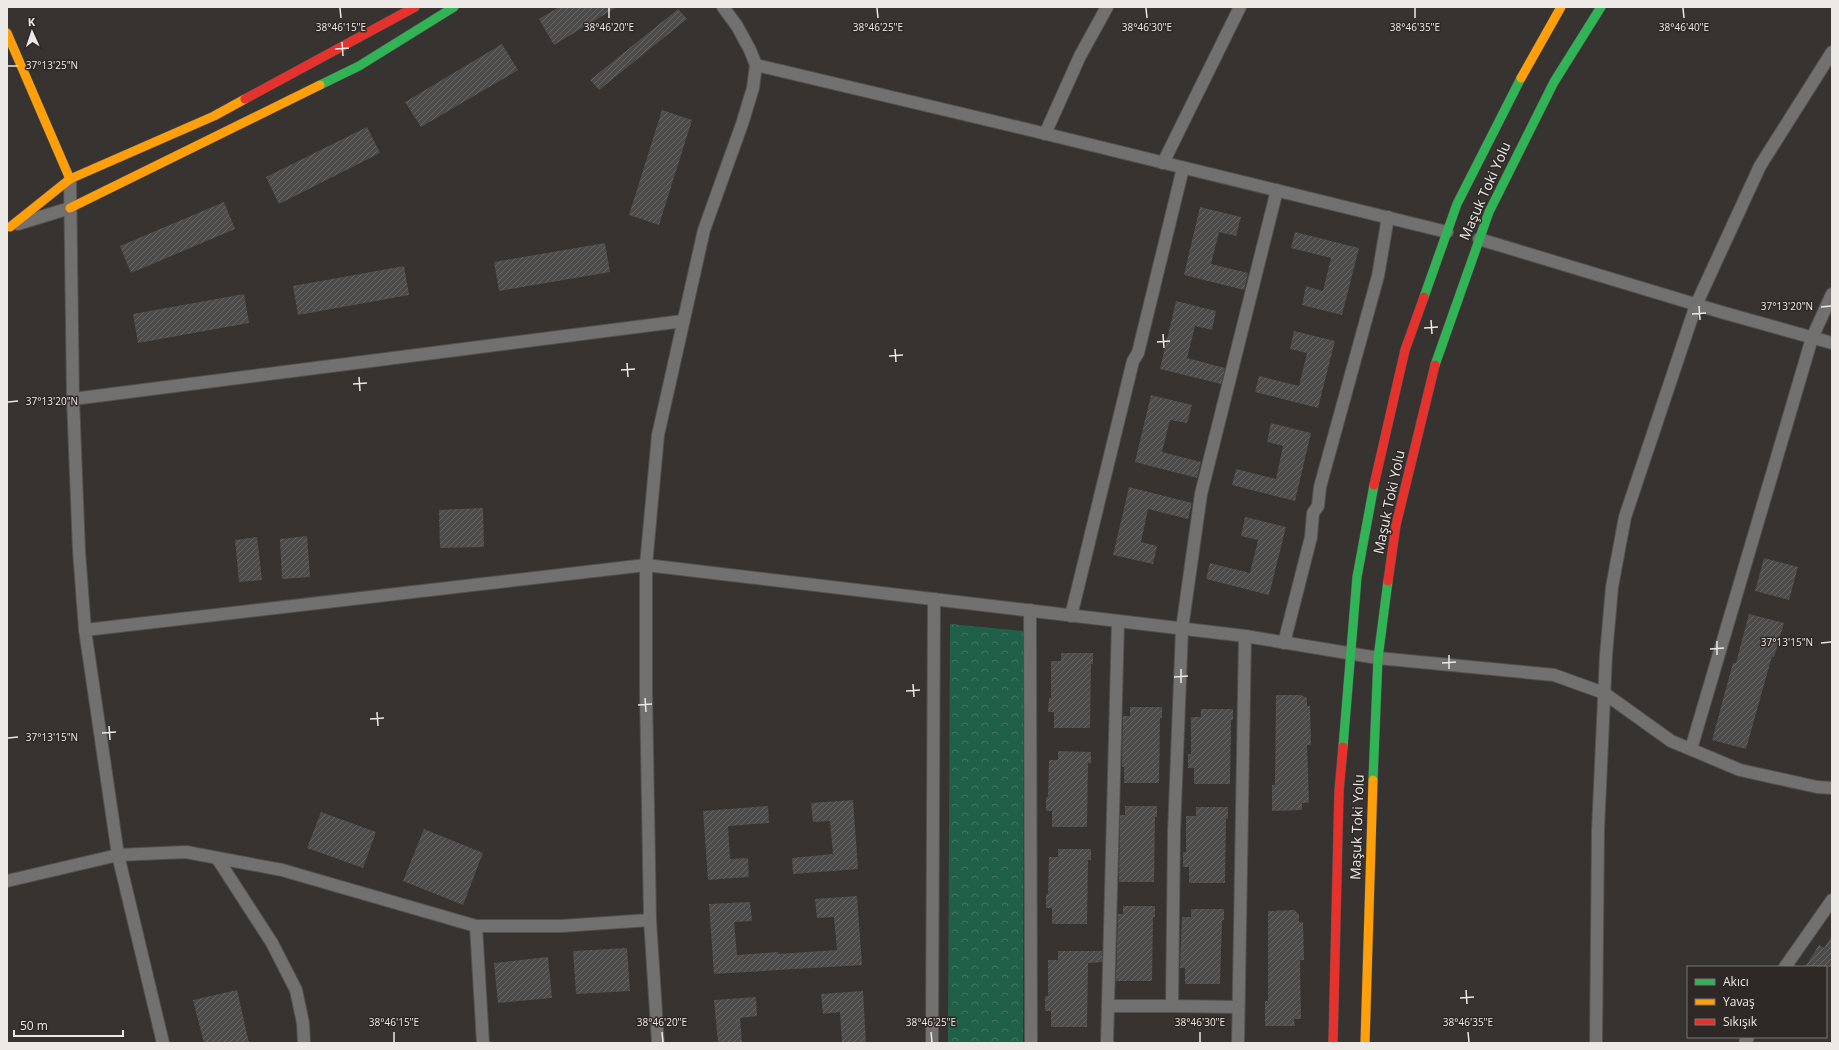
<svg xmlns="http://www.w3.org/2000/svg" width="1839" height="1050" font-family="'Open Sans',sans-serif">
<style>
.park{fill:url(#park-crowns)}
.building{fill:url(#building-hatch)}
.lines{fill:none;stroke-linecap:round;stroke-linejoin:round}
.street-casing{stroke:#52504f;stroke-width:14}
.fast-casing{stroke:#52504f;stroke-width:10}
.slow-casing{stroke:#52504f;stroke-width:10}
.jam-casing{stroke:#52504f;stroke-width:10}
.street{stroke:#727170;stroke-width:12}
.fast{stroke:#30b455;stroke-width:9}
.slow{stroke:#ff9f0a;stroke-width:9}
.jam{stroke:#e5322d;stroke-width:9}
.ticks{fill:none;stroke:#ece9e7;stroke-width:1.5}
.labels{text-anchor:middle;stroke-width:3;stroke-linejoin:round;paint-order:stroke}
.street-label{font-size:14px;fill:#ece9e7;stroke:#2e2926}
.ticks-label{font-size:10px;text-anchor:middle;fill:#ece9e7;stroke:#2e2926;stroke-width:3;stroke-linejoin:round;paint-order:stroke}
</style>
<defs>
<pattern id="park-crowns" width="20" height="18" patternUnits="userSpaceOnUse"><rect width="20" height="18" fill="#216048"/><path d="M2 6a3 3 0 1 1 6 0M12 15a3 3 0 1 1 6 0" fill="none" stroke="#417762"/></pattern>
<pattern id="building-hatch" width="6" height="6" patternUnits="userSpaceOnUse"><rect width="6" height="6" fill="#4e4c4b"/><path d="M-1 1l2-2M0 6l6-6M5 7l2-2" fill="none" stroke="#686665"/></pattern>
</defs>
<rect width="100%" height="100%" fill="#363331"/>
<polygon class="park" points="950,624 1023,631 1023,1043 948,1043"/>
<g class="building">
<polygon points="559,7 617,7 554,45 539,19"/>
<polygon points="678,9 687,19 599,90 590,80"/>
<polygon points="502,44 518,70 421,127 405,102"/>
<polygon points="662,110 692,120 659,225 629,215"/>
<polygon points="367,127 380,153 279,204 266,177"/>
<polygon points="224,202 235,229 131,273 120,246"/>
<polygon points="1200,207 1241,217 1236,236 1219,232 1211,264 1248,273 1244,290 1184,275"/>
<polygon points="1295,232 1359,248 1342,315 1302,305 1306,286 1323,291 1331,258 1291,248"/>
<polygon points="605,243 610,272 499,291 494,262"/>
<polygon points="404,266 409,295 298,315 293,286"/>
<polygon points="244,294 249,323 138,343 133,314"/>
<polygon points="1176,301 1216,311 1212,330 1195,326 1187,358 1225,368 1221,384 1160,369"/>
<polygon points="1294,331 1335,341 1318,408 1255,392 1259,376 1299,386 1307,353 1290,349"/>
<polygon points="1151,395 1192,405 1187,423 1170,420 1162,452 1201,462 1197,478 1135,462"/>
<polygon points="1271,423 1311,433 1295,501 1232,485 1236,469 1276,479 1283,446 1267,442"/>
<polygon points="1129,487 1192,503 1188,519 1148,509 1141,542 1157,546 1153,564 1113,555"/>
<polygon points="483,508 484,547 440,548 439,510"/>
<polygon points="1245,517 1286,527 1269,595 1206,579 1210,563 1250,573 1258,540 1241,536"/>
<polygon points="307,536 310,577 282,579 280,539"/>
<polygon points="257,537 262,580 239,582 235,540"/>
<polygon points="1764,558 1798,567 1789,600 1755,591"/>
<polygon points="1749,614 1784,623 1774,657 1772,656 1746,749 1712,740 1733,663 1736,663"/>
<polygon points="1061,653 1093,653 1093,664 1091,664 1090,728 1054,728 1054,712 1048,712 1049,698 1051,698 1051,661 1061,661"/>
<polygon points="1276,695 1301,695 1307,698 1307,706 1310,706 1311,745 1307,745 1309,803 1302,803 1302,810 1272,811 1272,785 1275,785"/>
<polygon points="1130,707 1162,707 1162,718 1160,718 1159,783 1124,783 1124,767 1122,767 1123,716 1130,716"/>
<polygon points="1201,709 1233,709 1233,720 1231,720 1230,784 1194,784 1194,768 1188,768 1188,754 1191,754 1191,717 1201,717"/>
<polygon points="1058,751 1091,752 1091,763 1088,763 1087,827 1052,827 1052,811 1046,811 1046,797 1048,797 1049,760 1058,760"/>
<polygon points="853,800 858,869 793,874 792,858 833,854 830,821 813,822 811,803"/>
<polygon points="768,806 769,823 728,826 730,859 748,858 749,877 708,880 703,811"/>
<polygon points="1125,806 1157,806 1157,817 1155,817 1154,882 1119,882 1120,815 1125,815"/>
<polygon points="1196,807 1228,807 1228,818 1226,819 1225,883 1189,883 1189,867 1183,867 1183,852 1186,852 1186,816 1196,816"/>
<polygon points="321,812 376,832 363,868 307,848"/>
<polygon points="424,829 483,853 463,905 403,881"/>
<polygon points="1058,849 1091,849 1091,860 1088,860 1087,924 1052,924 1052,908 1046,908 1046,894 1048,894 1049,857 1058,857"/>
<polygon points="857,896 862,965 714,974 709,904 750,902 752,921 734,922 737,955 778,952 778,954 837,950 834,917 817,918 815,899"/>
<polygon points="1123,906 1155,906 1155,917 1153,917 1152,981 1116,981 1118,914 1123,914"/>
<polygon points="1191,909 1224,909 1224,920 1222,920 1220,984 1185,984 1185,968 1180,968 1182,917 1191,917"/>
<polygon points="1294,910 1299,914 1299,922 1303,922 1304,960 1300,960 1301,1019 1294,1019 1295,1026 1265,1026 1265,1001 1268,1001 1268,911"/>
<polygon points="1832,936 1832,967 1805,967 1819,945 1824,948"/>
<polygon points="627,948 630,991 576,994 573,951"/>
<polygon points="1058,951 1102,951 1102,962 1088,963 1087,1027 1051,1027 1051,1011 1045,1011 1045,996 1048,996 1048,960 1058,960"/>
<polygon points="548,957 552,998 498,1003 494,963"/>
<polygon points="237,990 249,1043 204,1043 193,1000"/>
<polygon points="863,991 866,1043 842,1043 840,1012 823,1014 821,994"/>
<polygon points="756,997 757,1016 740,1018 742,1043 718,1043 714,1000"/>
</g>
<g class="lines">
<g class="street-casing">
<g id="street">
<polyline points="756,65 1030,130 1447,232"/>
<polyline points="1045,134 1080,56 1107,7"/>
<polyline points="1163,163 1240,7"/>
<polyline points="70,179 73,399 79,551 85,630 118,855 163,1043"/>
<polyline points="18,224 70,208"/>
<polyline points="1479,239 1721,312 1832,343"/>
<polyline points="73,399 683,321"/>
<polyline points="1030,610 1031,1043"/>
<polyline points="1071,616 1133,361 1138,353 1183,168"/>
<polyline points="85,630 646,565 1245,636 1378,658 1554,675 1604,693 1671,741 1740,770 1817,787 1832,788"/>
<polyline points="1284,643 1311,537 1313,513 1318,506 1320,487 1378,276 1388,217"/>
<polyline points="1691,749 1812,338 1832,294"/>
<polyline points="217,858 272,943 296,990 303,1023 304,1043"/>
<polyline points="7,881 118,855 186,852 282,870 476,926 561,926 650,920"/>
<polyline points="476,926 483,1043"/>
<polyline points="1785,967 1832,900"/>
<polyline points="1108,1006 1172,1006 1174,832 1182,629 1201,494 1277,190"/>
<polyline points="1172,1006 1238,1007"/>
<polyline points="658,1043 650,920 646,691 646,565 658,435 704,230 742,124 753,88 756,65 750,50 737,26 723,7"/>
<polyline points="932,1043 934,599"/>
<polyline points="1107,1043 1118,622"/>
<polyline points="1238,1043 1245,636"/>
<polyline points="1596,1043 1598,830 1606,655 1612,587 1625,517 1696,305 1760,166 1832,52"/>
<polyline points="1745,1043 1748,1037"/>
</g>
</g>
<g class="fast-casing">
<g id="fast">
<polyline points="320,85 359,66 454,7"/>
<polyline points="1424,297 1457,204 1521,78"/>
<polyline points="1435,365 1489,212 1554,82 1601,7"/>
<polyline points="1343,747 1357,577 1374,485"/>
<polyline points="1373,780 1378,658 1388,581"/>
</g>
</g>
<g class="slow-casing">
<g id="slow">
<polyline points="7,33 70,179"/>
<polyline points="1521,78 1561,7"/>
<polyline points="70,208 320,85"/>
<polyline points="10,227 70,179 214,116 245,99"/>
<polyline points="1365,1043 1373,780"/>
</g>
</g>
<g class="jam-casing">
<g id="jam">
<polyline points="245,99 415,7"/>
<polyline points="1374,485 1405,350 1424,297"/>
<polyline points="1388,581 1396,525 1435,365"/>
<polyline points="1333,1043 1339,791 1343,747"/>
</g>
</g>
<use href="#street" class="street"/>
<use href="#fast" class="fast"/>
<use href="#slow" class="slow"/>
<use href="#jam" class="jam"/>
</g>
<path class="ticks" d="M 340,8 L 341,18M 609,8 L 609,18M 877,8 L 878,18M 1146,8 L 1147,18M 1415,8 L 1415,18M 1683,8 L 1684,18M 342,42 L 343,56M 335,49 L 349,48M 8,66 L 18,66M 1699,306 L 1700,320M 1821,307 L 1831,306M 1692,314 L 1706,313M 1431,320 L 1432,334M 1424,328 L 1438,327M 1163,334 L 1164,348M 1157,342 L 1170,341M 895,349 L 896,362M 889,356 L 903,355M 627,363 L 628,377M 621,370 L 635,369M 359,377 L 360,391M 353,384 L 367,383M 8,402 L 18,401M 1717,641 L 1717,655M 1821,643 L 1831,642M 1710,649 L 1724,648M 1449,655 L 1449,669M 1442,663 L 1456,662M 1181,669 L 1181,683M 1174,677 L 1188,676M 913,684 L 914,697M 906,691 L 920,690M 645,698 L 646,712M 638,705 L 652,704M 377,712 L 378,726M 370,719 L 384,718M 109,726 L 110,740M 102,733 L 116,732M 8,738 L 18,737M 1466,990 L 1467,1004M 1460,998 L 1474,997M 394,1032 L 394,1042M 662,1032 L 663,1042M 931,1032 L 932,1042M 1200,1032 L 1200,1042M 1468,1032 L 1469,1042"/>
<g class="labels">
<g class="street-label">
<text transform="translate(1485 191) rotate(-66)" y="5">Maşuk Toki Yolu</text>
<text transform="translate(1389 502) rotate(-78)" y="5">Maşuk Toki Yolu</text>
<text transform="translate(1357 827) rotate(-88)" y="5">Maşuk Toki Yolu</text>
</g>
</g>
<g class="ticks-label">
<text x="341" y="31">38°46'15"E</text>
<text x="609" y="31">38°46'20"E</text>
<text x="878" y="31">38°46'25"E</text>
<text x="1147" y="31">38°46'30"E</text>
<text x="1415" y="31">38°46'35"E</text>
<text x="1684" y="31">38°46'40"E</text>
<text x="52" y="69">37°13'25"N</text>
<text x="1787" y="310">37°13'20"N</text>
<text x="52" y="405">37°13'20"N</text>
<text x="1787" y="646">37°13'15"N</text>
<text x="52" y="741">37°13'15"N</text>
<text x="394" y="1026">38°46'15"E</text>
<text x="662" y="1026">38°46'20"E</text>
<text x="931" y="1026">38°46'25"E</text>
<text x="1200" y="1026">38°46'30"E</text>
<text x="1468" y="1026">38°46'35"E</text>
</g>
<rect width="1839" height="1050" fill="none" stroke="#ece9e7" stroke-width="16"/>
<rect x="1687" y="966" width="140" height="72" fill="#2e2926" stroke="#7a7673"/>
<rect x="1695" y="979" width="20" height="6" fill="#30b455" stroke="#7a7673"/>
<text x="1723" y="986" font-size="12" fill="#ece9e7">Akıcı</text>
<rect x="1695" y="999" width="20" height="6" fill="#ff9f0a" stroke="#7a7673"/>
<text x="1723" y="1006" font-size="12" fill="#ece9e7">Yavaş</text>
<rect x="1695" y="1019" width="20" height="6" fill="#e5322d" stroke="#7a7673"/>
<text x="1723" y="1026" font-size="12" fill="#ece9e7">Sıkışık</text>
<g transform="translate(32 32) rotate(357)" stroke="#2e2926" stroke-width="3" paint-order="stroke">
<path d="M0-3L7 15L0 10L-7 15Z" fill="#ece9e7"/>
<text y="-6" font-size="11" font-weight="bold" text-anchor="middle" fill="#ece9e7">K</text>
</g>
<path d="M14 1030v6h109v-6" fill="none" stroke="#ece9e7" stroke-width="2"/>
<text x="20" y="1030" font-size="12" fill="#ece9e7" stroke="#2e2926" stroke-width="3" paint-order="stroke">50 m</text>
</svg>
